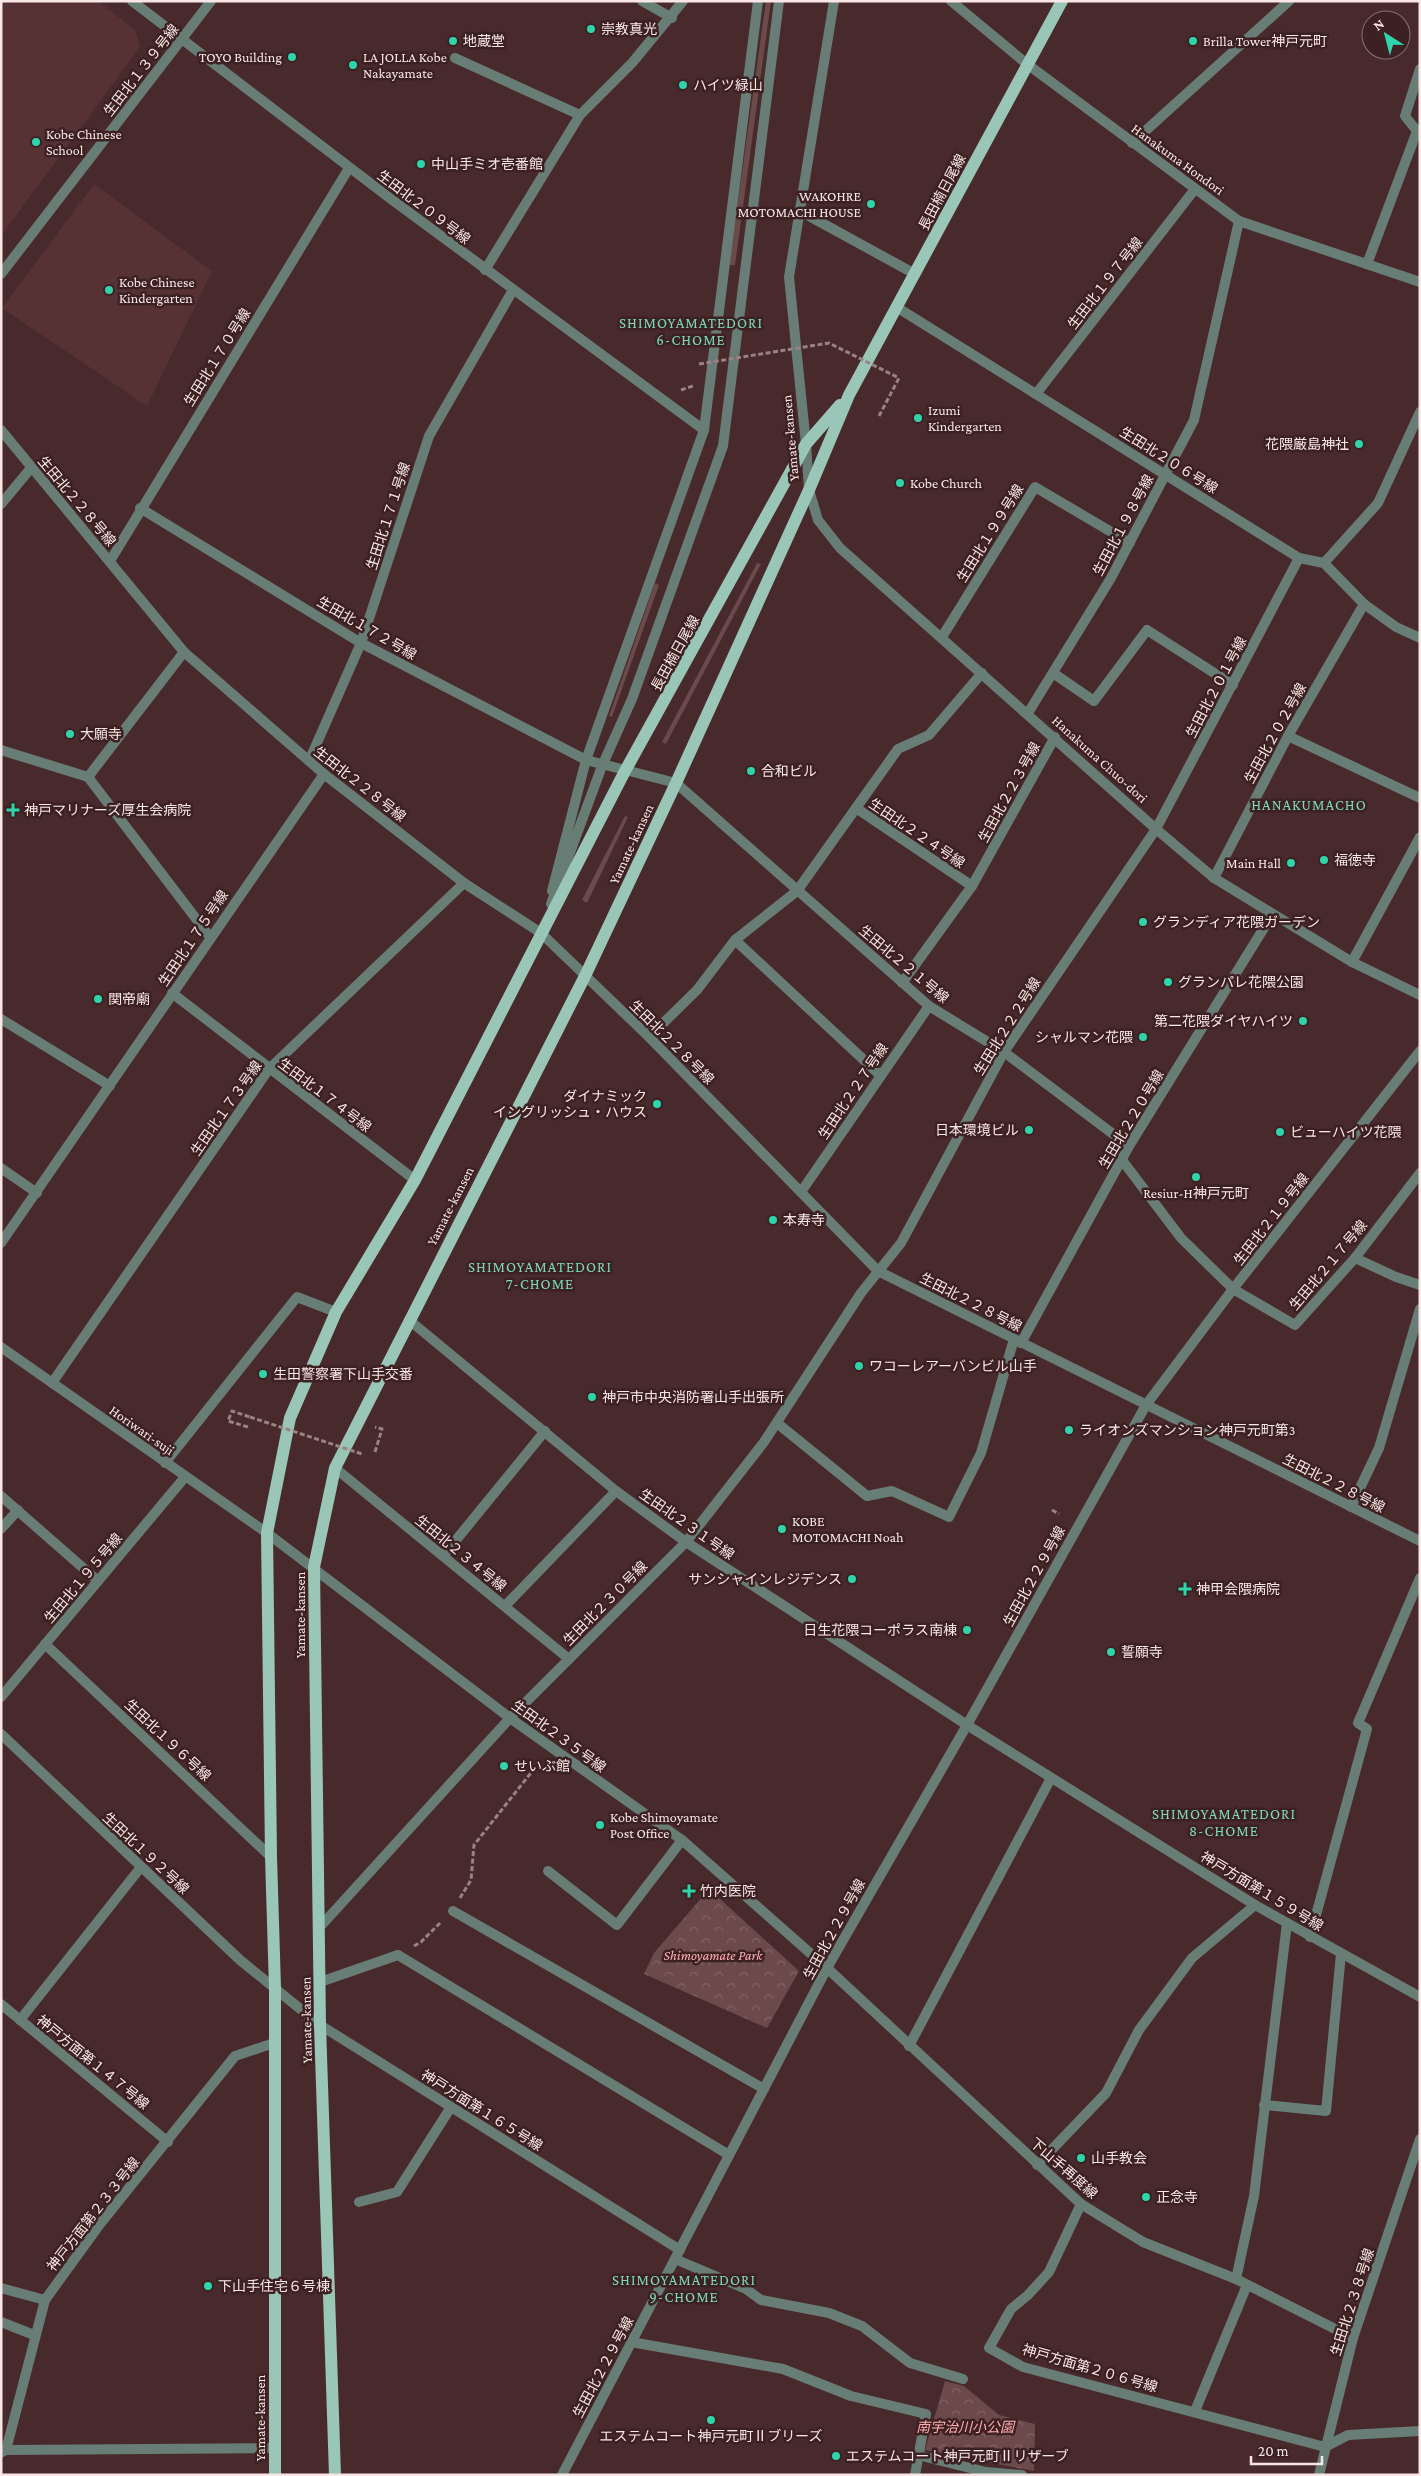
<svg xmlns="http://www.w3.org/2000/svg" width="1421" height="2476" font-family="'Crimson Pro','Noto Sans JP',serif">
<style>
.built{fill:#563234}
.grass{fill:#6c494b}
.park{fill:url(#park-crowns)}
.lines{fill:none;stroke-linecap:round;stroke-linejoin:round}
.path{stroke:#9a8182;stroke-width:3;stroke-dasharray:5 2.5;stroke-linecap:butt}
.service{stroke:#677d75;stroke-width:10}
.minor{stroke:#677d75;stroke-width:10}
.tertiary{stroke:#677d75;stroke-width:10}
.primary{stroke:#99c6b6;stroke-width:12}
.path-bridge{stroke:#9a8182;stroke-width:3;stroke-dasharray:5 2.5;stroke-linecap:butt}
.poi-dot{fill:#2fd4aa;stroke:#3d2022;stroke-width:2}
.labels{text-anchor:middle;stroke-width:5;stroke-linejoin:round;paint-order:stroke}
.poi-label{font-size:14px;fill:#f9e6e6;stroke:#3d2022;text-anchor:start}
.street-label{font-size:14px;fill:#f9e6e6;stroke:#3d2022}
.park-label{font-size:14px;font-style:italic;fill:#ffafb3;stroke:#3d2022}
.neighbourhood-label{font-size:15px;letter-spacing:1px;fill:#7bd8b9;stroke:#3d2022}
</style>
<defs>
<pattern id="park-crowns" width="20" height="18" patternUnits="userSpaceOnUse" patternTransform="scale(1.25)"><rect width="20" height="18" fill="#6c494b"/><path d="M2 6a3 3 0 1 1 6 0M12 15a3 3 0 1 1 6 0" fill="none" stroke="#826365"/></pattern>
</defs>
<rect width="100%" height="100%" fill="#482a2c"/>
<g class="built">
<polygon points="1,1 98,1 135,30 140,47 1,236"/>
<polygon points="94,184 212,271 147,406 2,308"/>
</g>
<g class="grass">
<polygon points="766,1 771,1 735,265 729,265"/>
<polygon points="757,563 761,564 666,744 662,742"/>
<polygon points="655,583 659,585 612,717 609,716"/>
<polygon points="625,816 628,817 587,903 582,900"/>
</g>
<g class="park">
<polygon points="709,1889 799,1971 767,2028 644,1974 654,1953"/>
<polygon points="945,2381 964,2386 999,2415 1035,2424 1034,2471 925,2450"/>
</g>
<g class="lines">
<g class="path">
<polyline points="681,390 693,386"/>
<polyline points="879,416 899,378"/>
<polyline points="248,1427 228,1421 232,1411 250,1417"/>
<polyline points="375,1452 382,1429 375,1427"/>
<polyline points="1052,1510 1059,1514"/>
<polyline points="460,1898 471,1880 474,1845 541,1760"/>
<polyline points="414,1946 421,1942 441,1922"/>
</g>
<g class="service">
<polyline points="642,1 672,18"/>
<polyline points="455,58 580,115"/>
<polyline points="777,1423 867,1496 892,1491 949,1517 981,1453 1014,1339"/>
<polyline points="548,1871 617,1925 682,1840"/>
<polyline points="453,1911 764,2089"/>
<polyline points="398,1955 729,2155"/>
<polyline points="909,2046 1051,1778"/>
<polyline points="359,2202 397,2192 451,2107"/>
<polyline points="675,2259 746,2289 761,2300 829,2313 862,2326 910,2363 963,2379"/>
<polyline points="1,2322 34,2335"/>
<polyline points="631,2342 783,2369 851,2396 926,2414 915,2475"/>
<polyline points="918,2455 986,2472 1022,2475"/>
</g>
<g class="minor">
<polyline points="132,1 391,199 704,430"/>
<polyline points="1132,143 1289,1"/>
<polyline points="800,211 915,274"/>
<polyline points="1367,264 1417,131 1405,116 1420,69"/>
<polyline points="485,270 580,115 632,63 683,1"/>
<polyline points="1,274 211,1"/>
<polyline points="898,308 1299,558 1324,563 1364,604 1396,627 1420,638"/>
<polyline points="1036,394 1195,189"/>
<polyline points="1,430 184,652 324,774 464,883 541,933 649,1037 878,1271 1420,1541"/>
<polyline points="1,504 31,468"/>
<polyline points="140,508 361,643 586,760 676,783 929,1006 1004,1052 1129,1146"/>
<polyline points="110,561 349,168"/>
<polyline points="1324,563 1378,503 1420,412"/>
<polyline points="942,637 1035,487 1130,543"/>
<polyline points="1053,673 1094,701 1147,630 1233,685"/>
<polyline points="1028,713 1111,578 1194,420 1239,221"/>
<polyline points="1288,736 1420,798"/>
<polyline points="1,750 88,777 210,937"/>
<polyline points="309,761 361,643 429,436 513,290"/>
<polyline points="88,777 184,652"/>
<polyline points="856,808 898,749 929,735 982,673"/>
<polyline points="1214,878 1288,736 1364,604"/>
<polyline points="552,891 586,760 704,430 758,1"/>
<polyline points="735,940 880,1075"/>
<polyline points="1352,962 1420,837"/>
<polyline points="902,983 972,886 1055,737"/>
<polyline points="172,993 415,1180"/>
<polyline points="1,1019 110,1086"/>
<polyline points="649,1037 697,990 735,940 797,891 856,808 972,886"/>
<polyline points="1122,1160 1181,1238 1233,1289 1295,1325 1355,1258 1420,1173"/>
<polyline points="1,1168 37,1193"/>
<polyline points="801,1192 929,1006"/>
<polyline points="1355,1258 1396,1277 1420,1285"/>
<polyline points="409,1320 616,1491 686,1542 967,1725 1255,1905 1420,1997"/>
<polyline points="1021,1343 1129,1146 1272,915"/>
<polyline points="52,1383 269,1069 464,883"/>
<polyline points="1146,1405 1233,1289 1420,1051"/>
<polyline points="165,1463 297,1297 336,1312"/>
<polyline points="335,1468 569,1659"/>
<polyline points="1,1496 98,1581"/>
<polyline points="1351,1507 1379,1448 1420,1309"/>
<polyline points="1,1529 18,1510"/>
<polyline points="267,1533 510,1718 682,1840 827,1968 1081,2204 1143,2242 1236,2279 1353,2338"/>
<polyline points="443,1556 545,1431"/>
<polyline points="505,1606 616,1491"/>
<polyline points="45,1644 271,1857"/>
<polyline points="1,1697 185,1477"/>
<polyline points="1,1734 240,1960 320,2025 680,2250"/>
<polyline points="319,1928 510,1718 686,1542 764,1442 861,1293 901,1243 1004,1052 1156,829 1299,558"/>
<polyline points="1310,1937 1367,1729 1358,1723 1420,1578"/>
<polyline points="320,1982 398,1955"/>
<polyline points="1,2004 168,2142"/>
<polyline points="20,2020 141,1867"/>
<polyline points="1264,2105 1326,2111 1341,1954"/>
<polyline points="1037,2165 1106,2093 1139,2030 1192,1958 1255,1905"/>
<polyline points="1081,2204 1049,2272 1028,2295 1011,2309 989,2348 1023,2367 1325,2447 1348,2435 1420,2431"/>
<polyline points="1236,2279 1254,2196 1287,1923"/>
<polyline points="1,2288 45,2300"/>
<polyline points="1195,2411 1247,2285"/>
<polyline points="6,2450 45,2300 100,2224 235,2056 274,2043"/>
<polyline points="2,2452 6,2450 275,2448"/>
<polyline points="1319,2475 1353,2338 1420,2139"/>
</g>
<g class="tertiary">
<polyline points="834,1 789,277 806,444 809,490 818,520 840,548 1156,829 1214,878 1352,962 1420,995"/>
<polyline points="951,1 1027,64 1239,221 1420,282"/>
<polyline points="551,904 602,766 632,699 723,446 779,1"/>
<polyline points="1,1243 324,774"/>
<polyline points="1,1347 267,1533"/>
<polyline points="562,2475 827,1968 967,1725 1146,1405"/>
</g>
<g class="primary">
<polyline points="275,2475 275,1988 271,1857 267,1533 290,1418 336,1312 415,1180 625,771 806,444 840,405"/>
<polyline points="335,2475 320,2025 314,1567 335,1468 585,976 676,783 809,490 849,395 1062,1"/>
</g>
<g class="path-bridge">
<polyline points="699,364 829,343 899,378"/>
<polyline points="250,1417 362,1454"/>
</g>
</g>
<g class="poi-dot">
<circle cx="591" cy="29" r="5"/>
<circle cx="453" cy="41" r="5"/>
<circle cx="1193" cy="41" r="5"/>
<circle cx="292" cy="57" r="5"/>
<circle cx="353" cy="65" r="5"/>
<circle cx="683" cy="85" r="5"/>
<circle cx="36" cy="142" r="5"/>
<circle cx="421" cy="164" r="5"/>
<circle cx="871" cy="204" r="5"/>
<circle cx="109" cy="290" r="5"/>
<circle cx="918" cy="418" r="5"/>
<circle cx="1359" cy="444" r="5"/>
<circle cx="900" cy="483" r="5"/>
<circle cx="70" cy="734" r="5"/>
<circle cx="751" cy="771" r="5"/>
<path d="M10.5 802.5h5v5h5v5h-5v5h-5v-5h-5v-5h5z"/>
<circle cx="1324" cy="860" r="5"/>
<circle cx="1291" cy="863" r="5"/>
<circle cx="1143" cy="922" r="5"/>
<circle cx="1168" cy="982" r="5"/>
<circle cx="98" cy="999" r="5"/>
<circle cx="1303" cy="1021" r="5"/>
<circle cx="1143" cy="1037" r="5"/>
<circle cx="657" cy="1104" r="5"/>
<circle cx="1029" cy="1130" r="5"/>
<circle cx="1280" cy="1132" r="5"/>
<circle cx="1196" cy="1177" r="5"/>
<circle cx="773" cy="1220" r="5"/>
<circle cx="859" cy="1366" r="5"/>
<circle cx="263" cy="1374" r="5"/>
<circle cx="592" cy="1397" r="5"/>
<circle cx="1069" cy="1430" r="5"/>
<circle cx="782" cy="1529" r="5"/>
<circle cx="852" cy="1579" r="5"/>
<path d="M1182.5 1581.5h5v5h5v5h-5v5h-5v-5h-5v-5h5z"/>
<circle cx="967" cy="1630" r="5"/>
<circle cx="1111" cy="1652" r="5"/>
<circle cx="504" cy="1766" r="5"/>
<circle cx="600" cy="1825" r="5"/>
<path d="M686.5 1883.5h5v5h5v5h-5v5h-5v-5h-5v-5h5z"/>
<circle cx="1081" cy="2158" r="5"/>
<circle cx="1146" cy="2197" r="5"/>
<circle cx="208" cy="2286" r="5"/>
<circle cx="711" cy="2420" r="5"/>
<circle cx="836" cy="2456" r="5"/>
</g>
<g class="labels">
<g class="poi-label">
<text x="601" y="34">崇教真光</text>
<text x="463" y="46">地蔵堂</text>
<text x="1203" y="46">Brilla Tower神戸元町</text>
<text x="282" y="62" text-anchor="end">TOYO Building</text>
<text x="363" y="62">LA JOLLA Kobe<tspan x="363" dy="16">Nakayamate</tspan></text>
<text x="693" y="90">ハイツ緑山</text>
<text x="46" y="139">Kobe Chinese<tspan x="46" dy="16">School</tspan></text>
<text x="431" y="169">中山手ミオ壱番館</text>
<text x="861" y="201" text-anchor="end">WAKOHRE<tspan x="861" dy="16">MOTOMACHI HOUSE</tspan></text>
<text x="119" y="287">Kobe Chinese<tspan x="119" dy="16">Kindergarten</tspan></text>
<text x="928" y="415">Izumi<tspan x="928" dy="16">Kindergarten</tspan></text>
<text x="1349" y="449" text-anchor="end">花隈厳島神社</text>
<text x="910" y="488">Kobe Church</text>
<text x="80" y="739">大願寺</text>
<text x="761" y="776">合和ビル</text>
<text x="24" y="815">神戸マリナーズ厚生会病院</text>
<text x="1334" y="865">福徳寺</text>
<text x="1281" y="868" text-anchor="end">Main Hall</text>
<text x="1153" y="927">グランディア花隈ガーデン</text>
<text x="1178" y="987">グランパレ花隈公園</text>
<text x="108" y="1004">関帝廟</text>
<text x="1293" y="1026" text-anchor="end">第二花隈ダイヤハイツ</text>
<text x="1133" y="1042" text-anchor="end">シャルマン花隈</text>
<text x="647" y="1101" text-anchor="end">ダイナミック<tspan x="647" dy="16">イングリッシュ・ハウス</tspan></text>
<text x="1019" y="1135" text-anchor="end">日本環境ビル</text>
<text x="1290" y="1137">ビューハイツ花隈</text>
<text x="1196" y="1198" text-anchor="middle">Resiur-H神戸元町</text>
<text x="783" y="1225">本寿寺</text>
<text x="869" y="1371">ワコーレアーバンビル山手</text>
<text x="273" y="1379">生田警察署下山手交番</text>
<text x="602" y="1402">神戸市中央消防署山手出張所</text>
<text x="1079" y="1435">ライオンズマンション神戸元町第3</text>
<text x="792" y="1526">KOBE<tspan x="792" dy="16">MOTOMACHI Noah</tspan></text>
<text x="842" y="1584" text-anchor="end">サンシャインレジデンス</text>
<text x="1196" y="1594">神甲会隈病院</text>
<text x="957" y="1635" text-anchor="end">日生花隈コーポラス南棟</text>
<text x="1121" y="1657">誓願寺</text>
<text x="514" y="1771">せいぶ館</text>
<text x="610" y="1822">Kobe Shimoyamate<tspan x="610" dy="16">Post Office</tspan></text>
<text x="700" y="1896">竹内医院</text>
<text x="1091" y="2163">山手教会</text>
<text x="1156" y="2202">正念寺</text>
<text x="218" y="2291">下山手住宅６号棟</text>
<text x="711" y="2441" text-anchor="middle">エステムコート神戸元町Ⅱブリーズ</text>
<text x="846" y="2461">エステムコート神戸元町Ⅱリザーブ</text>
</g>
<g class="street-label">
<text transform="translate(141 70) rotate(-52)" y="5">生田北１３９号線</text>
<text transform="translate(1178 159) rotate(36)" y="5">Hanakuma Hondori</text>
<text transform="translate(942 192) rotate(-62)" y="5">長田楠日尾線</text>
<text transform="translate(424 207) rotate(37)" y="5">生田北２０９号線</text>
<text transform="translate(1105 283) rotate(-52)" y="5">生田北１９７号線</text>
<text transform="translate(217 357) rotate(-58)" y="5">生田北１７０号線</text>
<text transform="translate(790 438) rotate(-95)" y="5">Yamate-kansen</text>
<text transform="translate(1169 460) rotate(32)" y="5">生田北２０６号線</text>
<text transform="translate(77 501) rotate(50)" y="5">生田北２２８号線</text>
<text transform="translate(388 516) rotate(-72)" y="5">生田北１７１号線</text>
<text transform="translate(1123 525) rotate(-62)" y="5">生田北１９８号線</text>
<text transform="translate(990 533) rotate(-58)" y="5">生田北１９９号線</text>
<text transform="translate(367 628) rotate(30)" y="5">生田北１７２号線</text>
<text transform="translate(675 653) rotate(-61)" y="5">長田楠日尾線</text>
<text transform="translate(1216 687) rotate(-62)" y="5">生田北２０１号線</text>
<text transform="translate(1275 733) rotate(-61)" y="5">生田北２０２号線</text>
<text transform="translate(1100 759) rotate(42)" y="5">Hanakuma Chuo-dori</text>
<text transform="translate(360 784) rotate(38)" y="5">生田北２２８号線</text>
<text transform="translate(1009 792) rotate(-61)" y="5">生田北２２３号線</text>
<text transform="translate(917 833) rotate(34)" y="5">生田北２２４号線</text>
<text transform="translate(631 844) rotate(-65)" y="5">Yamate-kansen</text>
<text transform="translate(193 938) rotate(-56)" y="5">生田北１７５号線</text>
<text transform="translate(904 964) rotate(40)" y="5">生田北２２１号線</text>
<text transform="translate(1007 1026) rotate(-58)" y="5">生田北２２２号線</text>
<text transform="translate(672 1042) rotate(45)" y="5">生田北２２８号線</text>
<text transform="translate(853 1091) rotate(-56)" y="5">生田北２２７号線</text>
<text transform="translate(325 1095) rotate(37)" y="5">生田北１７４号線</text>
<text transform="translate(226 1108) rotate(-55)" y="5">生田北１７３号線</text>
<text transform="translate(1131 1119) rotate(-59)" y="5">生田北２２０号線</text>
<text transform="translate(450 1206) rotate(-63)" y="5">Yamate-kansen</text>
<text transform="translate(1271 1219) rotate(-52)" y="5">生田北２１９号線</text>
<text transform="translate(1328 1265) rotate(-50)" y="5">生田北２１７号線</text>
<text transform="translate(971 1302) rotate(27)" y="5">生田北２２８号線</text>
<text transform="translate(142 1430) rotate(35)" y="5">Horiwari-suji</text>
<text transform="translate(1334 1483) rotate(27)" y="5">生田北２２８号線</text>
<text transform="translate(687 1524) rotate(35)" y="5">生田北２３１号線</text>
<text transform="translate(461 1553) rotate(39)" y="5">生田北２３４号線</text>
<text transform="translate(1034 1576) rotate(-61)" y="5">生田北２２９号線</text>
<text transform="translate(83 1578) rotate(-50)" y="5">生田北１９５号線</text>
<text transform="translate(605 1603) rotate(-45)" y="5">生田北２３０号線</text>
<text transform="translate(300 1615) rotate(-90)" y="5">Yamate-kansen</text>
<text transform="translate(559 1736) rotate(36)" y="5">生田北２３５号線</text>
<text transform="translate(168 1740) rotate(43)" y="5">生田北１９６号線</text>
<text transform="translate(146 1853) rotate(43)" y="5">生田北１９２号線</text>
<text transform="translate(1262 1891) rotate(31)" y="5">神戸方面第１５９号線</text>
<text transform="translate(834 1929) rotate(-61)" y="5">生田北２２９号線</text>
<text transform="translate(306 2020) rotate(-91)" y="5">Yamate-kansen</text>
<text transform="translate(93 2062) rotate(39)" y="5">神戸方面第１４７号線</text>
<text transform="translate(482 2110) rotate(32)" y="5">神戸方面第１６５号線</text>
<text transform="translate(1064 2168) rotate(41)" y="5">下山手再度線</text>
<text transform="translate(93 2214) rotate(-52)" y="5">神戸方面第２３３号線</text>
<text transform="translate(1352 2302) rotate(-72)" y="5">生田北２３８号線</text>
<text transform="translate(603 2367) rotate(-62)" y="5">生田北２２９号線</text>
<text transform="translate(1090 2368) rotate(16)" y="5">神戸方面第２０６号線</text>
<text transform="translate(260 2418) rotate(-90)" y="5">Yamate-kansen</text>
</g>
<g class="park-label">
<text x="713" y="1960">Shimoyamate Park</text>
<text x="965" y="2432">南宇治川小公園</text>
</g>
<g class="neighbourhood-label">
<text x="691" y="328">SHIMOYAMATEDORI<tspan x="691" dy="17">6-CHOME</tspan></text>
<text x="1309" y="810">HANAKUMACHO</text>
<text x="540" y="1272">SHIMOYAMATEDORI<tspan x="540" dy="17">7-CHOME</tspan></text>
<text x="1224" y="1819">SHIMOYAMATEDORI<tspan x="1224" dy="17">8-CHOME</tspan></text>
<text x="684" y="2285">SHIMOYAMATEDORI<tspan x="684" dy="17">9-CHOME</tspan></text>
</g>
</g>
<rect width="1421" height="2476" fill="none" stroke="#f9e6e6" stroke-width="5"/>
<g transform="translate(1386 35) rotate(324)"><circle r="24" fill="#3d2022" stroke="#886f70"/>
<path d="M0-4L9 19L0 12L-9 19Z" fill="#2fd4aa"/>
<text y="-8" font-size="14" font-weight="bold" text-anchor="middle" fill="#f9e6e6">N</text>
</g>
<path d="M1251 2456v8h71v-8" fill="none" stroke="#f9e6e6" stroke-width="2.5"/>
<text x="1258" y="2456" font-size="15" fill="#f9e6e6" stroke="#3d2022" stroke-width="4" paint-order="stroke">20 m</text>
</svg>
